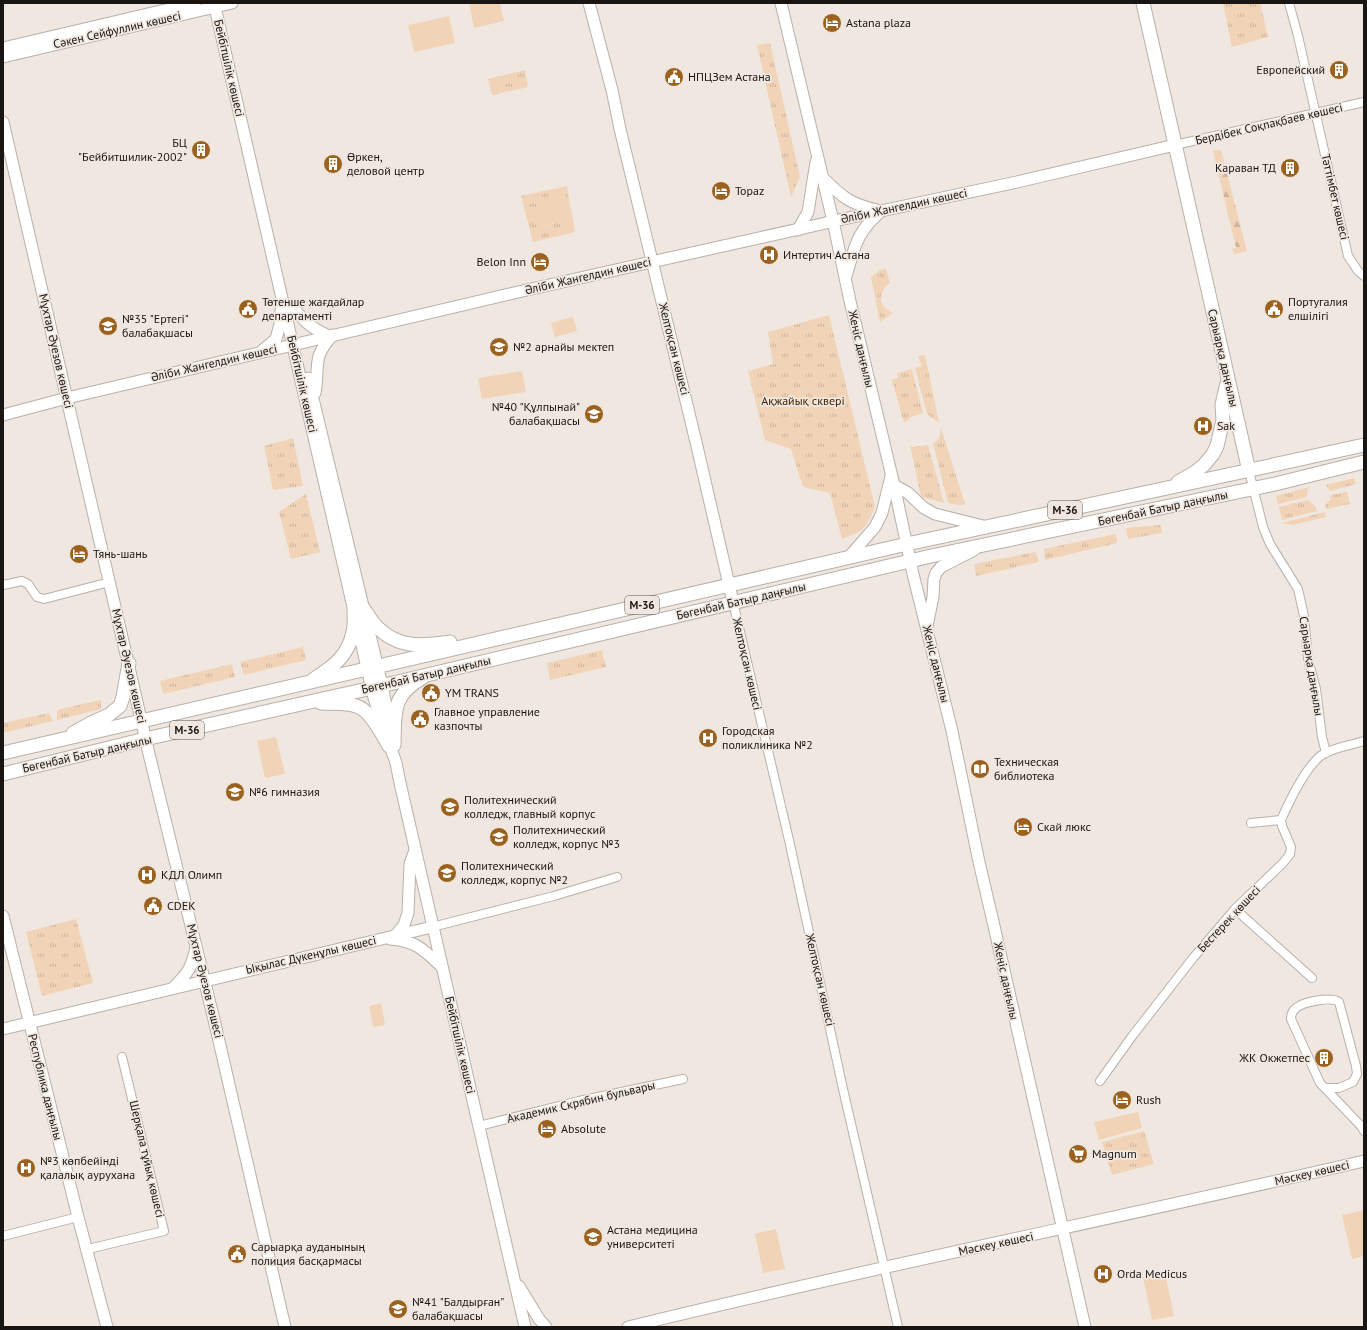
<svg xmlns="http://www.w3.org/2000/svg" width="1367" height="1330" font-family="'PT Sans',sans-serif">
<style>
.grass{fill:url(#grass-tufts)}
.forest{fill:url(#forest-firs)}
.garden{fill:#f1d3b7}
.lines{fill:none;stroke-linecap:round;stroke-linejoin:round}
.street-casing{stroke:#b8b0a9;stroke-width:10}
.secondary-casing{stroke:#b8b0a9;stroke-width:13}
.primary-casing{stroke:#b8b0a9;stroke-width:15}
.street{stroke:#fff;stroke-width:8}
.secondary{stroke:#fff;stroke-width:11}
.primary{stroke:#fff;stroke-width:13}
.labels{text-anchor:middle;stroke-width:3.5;stroke-linejoin:round;paint-order:stroke}
.shield{fill:#f0e8e0;stroke:#595450;stroke-width:1}
.shield-label{font-size:11px;font-weight:bold;fill:#181512}
.poi-label{font-size:12px;fill:#181512;stroke:#f0e8e0;text-anchor:start}
.street-label{font-size:12px;fill:#181512;stroke:#f0e8e0}
.park-label{font-size:12px;fill:#422400;stroke:#f0e8e0}
</style>
<defs>
<pattern id="grass-tufts" width="24" height="20" patternUnits="userSpaceOnUse"><rect width="24" height="20" fill="#f1d3b7"/><path d="M3 7l-1-3M5 7V3M7 7l1-3M15 17l-1-3M17 17v-4M19 17l1-3" fill="none" stroke="#ceb49c"/></pattern>
<pattern id="forest-firs" width="22" height="20" patternUnits="userSpaceOnUse"><rect width="22" height="20" fill="#f1d3b7"/><path d="M5 1l3.5 6h-7zM16 11l3.5 6h-7z" fill="#ceb49c"/></pattern>
</defs>
<rect width="100%" height="100%" fill="#f0e8e0"/>
<g class="grass">
<polygon points="1223,3 1260,3 1268,37 1232,47"/>
<polygon points="770,43 800,177 791,197 757,45"/>
<polygon points="525,70 528,87 492,95 488,79"/>
<polygon points="567,186 569,200 538,206 542,226 573,219 575,232 533,242 521,196"/>
<path d="M 886,269 L 890,283 C 877,292 878,307 893,313 L 880,322 L 871,277 L 880,270 Z"/>
<path d="M 829,315 L 875,507 C 866,528 864,531 842,539 L 830,493 L 803,487 L 791,449 L 765,440 L 748,371 L 773,364 L 768,332 Z"/>
<polygon points="925,355 939,423 927,414 915,368 922,366 918,356"/>
<polygon points="912,369 923,413 911,417 904,423 892,380 898,378 897,373"/>
<path d="M 941,428 L 965,504 L 959,505 L 948,503 L 933,443 C 940,440 940,435 941,428 Z"/>
<polygon points="293,438 303,486 273,490 264,446"/>
<polygon points="910,445 913,447 928,445 944,503 921,497"/>
<polygon points="1354,478 1356,484 1330,491 1326,485"/>
<polygon points="1309,487 1307,493 1307,497 1278,504 1276,496"/>
<polygon points="1347,492 1350,504 1326,509 1325,505 1330,500 1331,495"/>
<polygon points="306,494 320,552 291,559 279,512"/>
<polygon points="1308,500 1316,507 1317,511 1282,520 1279,507"/>
<polygon points="1325,512 1326,517 1293,525 1282,523"/>
<polygon points="1161,525 1162,533 1128,539 1126,528"/>
<polygon points="1116,534 1117,543 1045,560 1044,549"/>
<polygon points="1036,552 1039,562 976,576 974,564"/>
<polygon points="303,647 306,660 244,675 240,662"/>
<polygon points="602,650 606,667 550,680 547,663"/>
<polygon points="232,664 235,677 163,694 160,681"/>
<polygon points="101,700 101,709 57,720 57,710"/>
<polygon points="49,713 53,721 3,733 3,723"/>
<polygon points="76,919 93,983 42,996 26,932"/>
<polygon points="1144,1131 1154,1164 1112,1175 1102,1142"/>
</g>
<polygon class="forest" points="1221,150 1247,251 1235,254 1232,249 1236,248 1213,151"/>
<g class="garden">
<polygon points="469,3 500,3 504,21 474,28"/>
<polygon points="449,16 455,43 414,52 408,25"/>
<polygon points="569,200 573,219 541,226 537,206"/>
<polygon points="573,317 577,331 555,337 551,323"/>
<polygon points="522,371 526,392 482,399 478,378"/>
<polygon points="276,737 285,774 265,778 257,741"/>
<polygon points="381,1003 385,1025 373,1027 369,1006"/>
<polygon points="1138,1112 1142,1128 1099,1140 1094,1122"/>
<polygon points="1364,1210 1364,1256 1352,1259 1342,1215"/>
<polygon points="776,1229 785,1269 763,1273 755,1234"/>
<polygon points="1165,1273 1174,1316 1152,1320 1143,1277"/>
</g>
<g class="lines">
<g class="street-casing">
<g id="street">
<polyline points="1289,3 1298,36 1348,256 1358,271 1364,276"/>
<polyline points="1175,145 1364,102"/>
<polyline points="1249,471 1263,527 1270,544 1298,589 1304,616 1308,659 1316,689 1322,737 1326,753"/>
<polyline points="3,585 22,581 28,584 37,597 44,599 110,582"/>
<polyline points="733,602 789,840 843,1089 898,1327"/>
<polyline points="1251,823 1281,820"/>
<polyline points="1235,909 1312,978"/>
<polyline points="432,927 554,896 617,877"/>
<path d="M 1100,1081 L 1133,1035 L 1193,958 L 1235,909 L 1283,863 L 1290,854 L 1291,847 L 1282,826 L 1281,820 C 1289,802 1308,762 1325,753 C 1337,747 1352,745 1364,741"/>
<path d="M 1326,1088 L 1339,1088 L 1353,1082 L 1357,1074 L 1356,1066 L 1339,1002 C 1331,996 1303,1002 1296,1008 C 1292,1011 1291,1014 1291,1019 L 1320,1083 L 1361,1126 L 1364,1131"/>
<polyline points="479,1126 579,1101 683,1079"/>
<polyline points="3,1236 78,1217"/>
<polyline points="88,1249 164,1231 122,1057"/>
</g>
</g>
<g class="secondary-casing">
<g id="secondary">
<polyline points="214,3 374,698 396,763 400,783 525,1327"/>
<polyline points="589,3 612,90 620,129 696,442 733,602"/>
<polyline points="781,3 833,221 850,301 894,485 913,574 952,731 979,862 994,926 1085,1327"/>
<polyline points="3,48 195,3"/>
<polyline points="3,57 232,3"/>
<polyline points="3,122 149,754 216,1028 285,1327"/>
<path d="M 823,178 C 842,197 850,204 877,210"/>
<polyline points="798,230 808,212 816,162"/>
<path d="M 846,276 C 855,247 856,233 880,212"/>
<path d="M 291,305 C 304,321 309,327 329,336"/>
<polyline points="263,350 276,339 280,324 281,310"/>
<polyline points="308,378 382,685 391,731"/>
<path d="M 315,393 C 320,366 311,358 333,335"/>
<polyline points="3,415 67,398 531,289 848,218 1017,182 1175,145"/>
<polyline points="894,485 908,493 924,508 935,514 987,527"/>
<polyline points="848,558 875,527 882,513 891,476"/>
<polyline points="927,626 933,597 934,579 936,573 941,567 974,550"/>
<polyline points="3,916 78,1217 107,1327"/>
<polyline points="396,935 404,925 408,913 410,864 415,850"/>
<path d="M 390,939 C 416,941 423,949 442,967"/>
<path d="M 173,988 C 188,973 191,969 196,948"/>
<polyline points="3,1029 432,927"/>
<polyline points="519,1286 539,1319 546,1327"/>
<path d="M 628,1327 C 872,1267 1119,1218 1364,1161"/>
</g>
</g>
<g class="primary-casing">
<g id="primary">
<polyline points="1143,3 1249,471"/>
<polyline points="1178,482 1194,473 1204,465 1213,454 1217,446 1223,420 1222,405 1227,383"/>
<path d="M 364,609 C 368,615 372,622 377,627 C 399,649 422,646 450,642"/>
<path d="M 314,679 C 334,666 348,656 353,632 C 355,625 354,617 354,610"/>
<path d="M 321,703 C 335,704 355,701 366,712 C 373,718 384,737 389,746"/>
<polyline points="73,733 93,722 109,715 120,706 123,697 129,663"/>
<path d="M 394,745 C 395,713 391,696 422,678"/>
<polyline points="3,753 907,544 1269,466 1364,445"/>
<polyline points="3,774 145,739 372,688 931,556 1275,484 1364,462"/>
</g>
</g>
<use href="#street" class="street"/>
<use href="#secondary" class="secondary"/>
<use href="#primary" class="primary"/>
</g>
<defs>
<g id="hotel-disc" transform="scale(1)"><circle r="9.5" fill="#9b621f" stroke="#f0e8e0"/><path d="M-6-4.5h1.5V1H6V5H4.5V3h-9V5H-6ZM-4 0a1.8 1.8 0 1 1 3.6 0ZM.5 0V-2.5h3Q6-2.5 6 0Z" fill="#fff"/></g>
<g id="building-disc" transform="scale(1)"><circle r="9.5" fill="#9b621f" stroke="#f0e8e0"/><path d="M-4-6H4V6H1V3H-1V6H-4ZM-2.5-4.3h1.7v1.8h-1.7ZM.8-4.3h1.7v1.8H.8ZM-2.5-1h1.7V.8h-1.7ZM.8-1h1.7V.8H.8Z" fill="#fff"/></g>
<g id="civic-disc" transform="scale(1)"><circle r="9.5" fill="#9b621f" stroke="#f0e8e0"/><path d="M-.6-6.5H3V-4.5H.6V-3L4-1V1h2V6H-6V1h2V-1L-.6-3ZM-1.2 2.5V6h2.4V2.5Z" fill="#fff"/></g>
<g id="hospital-disc" transform="scale(1)"><circle r="9.5" fill="#9b621f" stroke="#f0e8e0"/><path d="M-5-5h3v3.5h4V-5h3V5h-3V1.5h-4V5h-3Z" fill="#fff"/></g>
<g id="school-disc" transform="scale(1)"><circle r="9.5" fill="#9b621f" stroke="#f0e8e0"/><path d="M0-5L7-2L0 1L-7-2ZM-4 1L0 2.5L4 1V4Q0 6-4 4Z" fill="#fff"/></g>
<g id="library-disc" transform="scale(1)"><circle r="9.5" fill="#9b621f" stroke="#f0e8e0"/><path d="M-6-4Q-3-5.5-.7-3.5V5Q-3 3-6 4ZM6-4Q3-5.5 .7-3.5V5Q3 3 6 4Z" fill="#fff"/></g>
<g id="university-disc" transform="scale(1)"><circle r="9.5" fill="#9b621f" stroke="#f0e8e0"/><path d="M0-5L7-2L0 1L-7-2ZM-4 1L0 2.5L4 1V4Q0 6-4 4Z" fill="#fff"/></g>
<g id="supermarket-disc" transform="scale(1)"><circle r="9.5" fill="#9b621f" stroke="#f0e8e0"/><path d="M-6-5.5h2.5l.6 2H6L4.5 2H-2.5L-4.4-4H-6ZM-1.5 3.2a1.3 1.3 0 1 0 .1 0ZM3 3.2a1.3 1.3 0 1 0 .1 0Z" fill="#fff"/></g>
</defs>
<g fill-rule="evenodd">
<use href="#hotel-disc" x="832" y="23"/>
<use href="#building-disc" x="1339" y="70"/>
<use href="#civic-disc" x="674" y="77"/>
<use href="#building-disc" x="201" y="150"/>
<use href="#building-disc" x="333" y="164"/>
<use href="#building-disc" x="1290" y="168"/>
<use href="#hotel-disc" x="721" y="191"/>
<use href="#hospital-disc" x="769" y="255"/>
<use href="#hotel-disc" x="540" y="262"/>
<use href="#civic-disc" x="248" y="309"/>
<use href="#civic-disc" x="1274" y="309"/>
<use href="#school-disc" x="108" y="326"/>
<use href="#school-disc" x="499" y="347"/>
<use href="#school-disc" x="594" y="414"/>
<use href="#hospital-disc" x="1203" y="426"/>
<use href="#hotel-disc" x="79" y="554"/>
<use href="#civic-disc" x="431" y="693"/>
<use href="#civic-disc" x="420" y="719"/>
<use href="#hospital-disc" x="708" y="738"/>
<use href="#library-disc" x="980" y="769"/>
<use href="#school-disc" x="235" y="792"/>
<use href="#university-disc" x="450" y="807"/>
<use href="#hotel-disc" x="1023" y="827"/>
<use href="#university-disc" x="499" y="837"/>
<use href="#university-disc" x="447" y="873"/>
<use href="#hospital-disc" x="147" y="875"/>
<use href="#civic-disc" x="153" y="906"/>
<use href="#building-disc" x="1324" y="1058"/>
<use href="#hotel-disc" x="1122" y="1100"/>
<use href="#hotel-disc" x="547" y="1129"/>
<use href="#supermarket-disc" x="1078" y="1154"/>
<use href="#hospital-disc" x="26" y="1168"/>
<use href="#university-disc" x="593" y="1237"/>
<use href="#civic-disc" x="237" y="1254"/>
<use href="#hospital-disc" x="1103" y="1274"/>
<use href="#school-disc" x="398" y="1309"/>
</g>
<g class="labels">
<g class="shield">
<rect x="1048" y="501" width="34" height="18" rx="3"/>
<rect x="625" y="596" width="34" height="18" rx="3"/>
<rect x="170" y="721" width="34" height="18" rx="3"/>
</g>
<g class="shield-label">
<text x="1065" y="514">M-36</text>
<text x="642" y="609">M-36</text>
<text x="187" y="734">M-36</text>
</g>
<g class="poi-label">
<text x="846" y="27">Astana plaza</text>
<text x="1325" y="74" text-anchor="end">Европейский</text>
<text x="688" y="81">НПЦЗем Астана</text>
<text x="187" y="147" text-anchor="end">БЦ<tspan x="187" dy="14">"Бейбитшилик-2002"</tspan></text>
<text x="347" y="161">Өркен,<tspan x="347" dy="14">деловой центр</tspan></text>
<text x="1276" y="172" text-anchor="end">Караван ТД</text>
<text x="735" y="195">Topaz</text>
<text x="783" y="259">Интертич Астана</text>
<text x="526" y="266" text-anchor="end">Belon Inn</text>
<text x="262" y="306">Төтенше жағдайлар<tspan x="262" dy="14">департаменті</tspan></text>
<text x="1288" y="306">Португалия<tspan x="1288" dy="14">елшілігі</tspan></text>
<text x="122" y="323">№35 "Ертегі"<tspan x="122" dy="14">балабақшасы</tspan></text>
<text x="513" y="351">№2 арнайы мектеп</text>
<text x="580" y="411" text-anchor="end">№40 "Құлпынай"<tspan x="580" dy="14">балабақшасы</tspan></text>
<text x="1217" y="430">Sak</text>
<text x="93" y="558">Тянь-шань</text>
<text x="445" y="697">YM TRANS</text>
<text x="434" y="716">Главное управление<tspan x="434" dy="14">казпочты</tspan></text>
<text x="722" y="735">Городская<tspan x="722" dy="14">поликлиника №2</tspan></text>
<text x="994" y="766">Техническая<tspan x="994" dy="14">библиотека</tspan></text>
<text x="249" y="796">№6 гимназия</text>
<text x="464" y="804">Политехнический<tspan x="464" dy="14">колледж, главный корпус</tspan></text>
<text x="1037" y="831">Скай люкс</text>
<text x="513" y="834">Политехнический<tspan x="513" dy="14">колледж, корпус №3</tspan></text>
<text x="461" y="870">Политехнический<tspan x="461" dy="14">колледж, корпус №2</tspan></text>
<text x="161" y="879">КДЛ Олимп</text>
<text x="167" y="910">CDEK</text>
<text x="1310" y="1062" text-anchor="end">ЖК Окжетпес</text>
<text x="1136" y="1104">Rush</text>
<text x="561" y="1133">Absolute</text>
<text x="1092" y="1158">Magnum</text>
<text x="40" y="1165">№3 көпбейінді<tspan x="40" dy="14">қалалық аурухана</tspan></text>
<text x="607" y="1234">Астана медицина<tspan x="607" dy="14">университеті</tspan></text>
<text x="251" y="1251">Сарыарқа ауданының<tspan x="251" dy="14">полиция басқармасы</tspan></text>
<text x="1117" y="1278">Orda Medicus</text>
<text x="412" y="1306">№41 "Балдырған"<tspan x="412" dy="14">балабақшасы</tspan></text>
</g>
<g class="street-label">
<text transform="translate(117 30) rotate(-13)" y="4">Сәкен Сейфуллин көшесі</text>
<text transform="translate(229 68) rotate(77)" y="4">Бейбітшілік көшесі</text>
<text transform="translate(1269 124) rotate(-13)" y="4">Бердібек Соқпақбаев көшесі</text>
<text transform="translate(1335 197) rotate(77)" y="4">Тәттімбет көшесі</text>
<text transform="translate(904 206) rotate(-12)" y="4">Әліби Жангелдин көшесі</text>
<text transform="translate(588 276) rotate(-13)" y="4">Әліби Жангелдин көшесі</text>
<text transform="translate(674 349) rotate(76)" y="4">Желтоқсан көшесі</text>
<text transform="translate(861 349) rotate(77)" y="4">Жеңіс даңғылы</text>
<text transform="translate(56 351) rotate(77)" y="4">Мұхтар Әуезов көшесі</text>
<text transform="translate(1223 358) rotate(77)" y="4">Сарыарқа даңғылы</text>
<text transform="translate(214 363) rotate(-13)" y="4">Әліби Жангелдин көшесі</text>
<text transform="translate(302 384) rotate(77)" y="4">Бейбітшілік көшесі</text>
<text transform="translate(1163 508) rotate(-12)" y="4">Бөгенбай Батыр даңғылы</text>
<text transform="translate(741 601) rotate(-13)" y="4">Бөгенбай Батыр даңғылы</text>
<text transform="translate(747 664) rotate(77)" y="4">Желтоқсан көшесі</text>
<text transform="translate(936 664) rotate(76)" y="4">Жеңіс даңғылы</text>
<text transform="translate(129 666) rotate(77)" y="4">Мұхтар Әуезов көшесі</text>
<text transform="translate(1311 666) rotate(81)" y="4">Сарыарқа даңғылы</text>
<text transform="translate(426 675) rotate(-13)" y="4">Бөгенбай Батыр даңғылы</text>
<text transform="translate(87 754) rotate(-13)" y="4">Бөгенбай Батыр даңғылы</text>
<text transform="translate(1229 919) rotate(-47)" y="4">Бестерек көшесі</text>
<text transform="translate(311 955) rotate(-13)" y="4">Ықылас Дүкенұлы көшесі</text>
<text transform="translate(820 980) rotate(77)" y="4">Желтоқсан көшесі</text>
<text transform="translate(205 981) rotate(76)" y="4">Мұхтар Әуезов көшесі</text>
<text transform="translate(1006 981) rotate(78)" y="4">Жеңіс даңғылы</text>
<text transform="translate(460 1045) rotate(77)" y="4">Бейбітшілік көшесі</text>
<text transform="translate(45 1087) rotate(76)" y="4">Республика даңғылы</text>
<text transform="translate(581 1102) rotate(-13)" y="4">Академик Скрябин бульвары</text>
<text transform="translate(147 1159) rotate(77)" y="4">Шерқала тұйық көшесі</text>
<text transform="translate(1312 1173) rotate(-13)" y="4">Мәскеу көшесі</text>
<text transform="translate(996 1244) rotate(-12)" y="4">Мәскеу көшесі</text>
</g>
<g class="park-label">
<text x="803" y="405">Ақжайық сквері</text>
</g>
</g>
<rect width="1367" height="1330" fill="none" stroke="#181512" stroke-width="8"/>
</svg>
